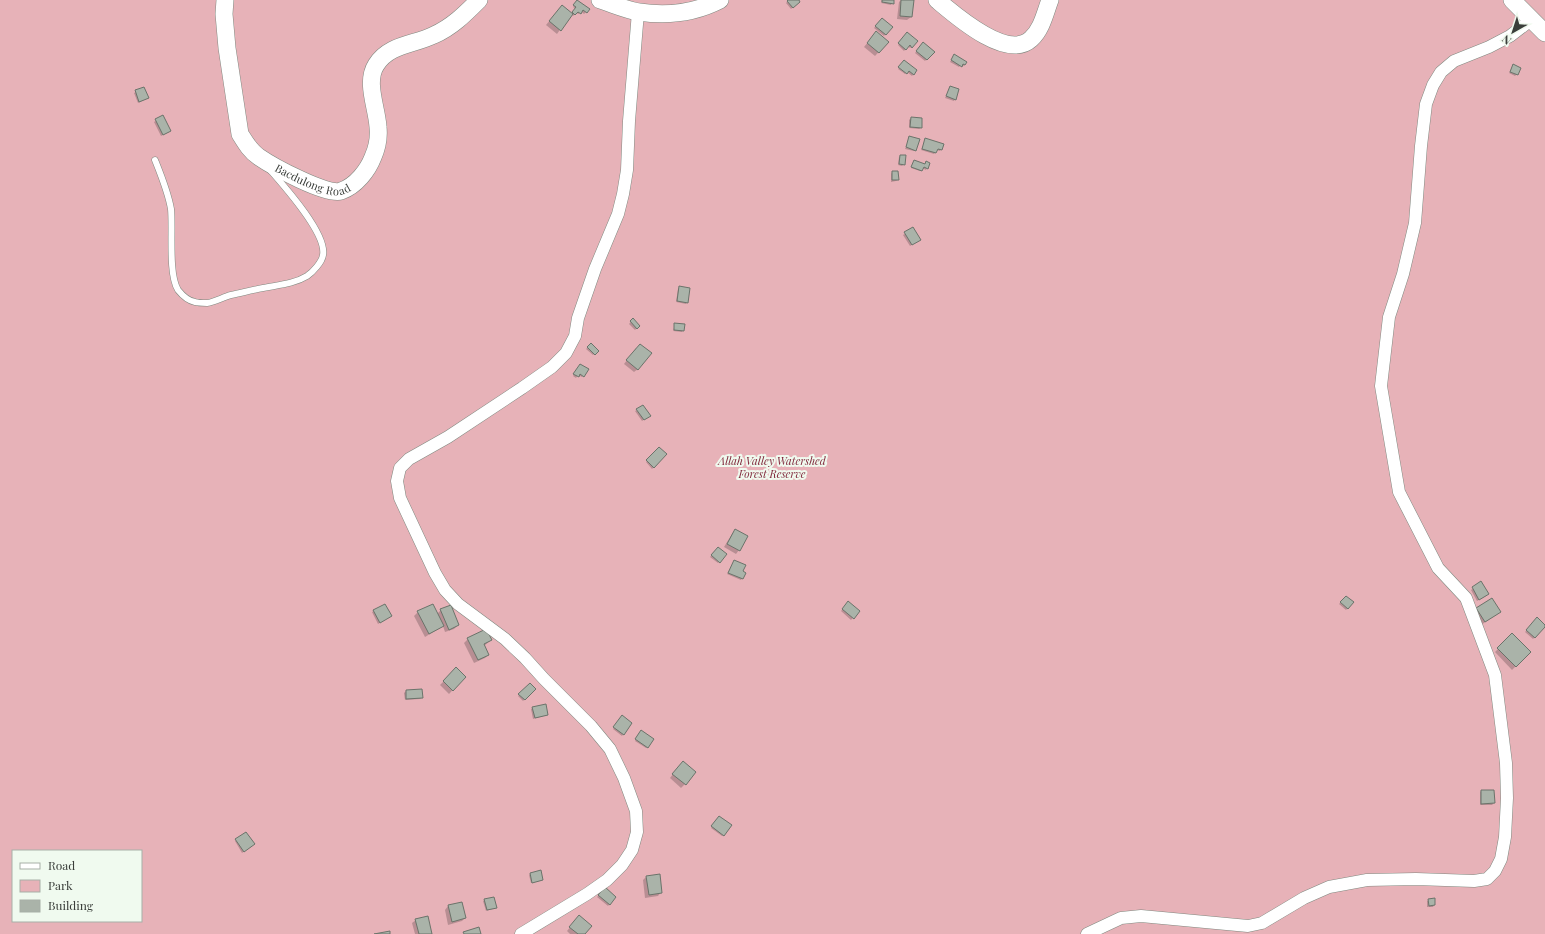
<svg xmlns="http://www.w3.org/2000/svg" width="1545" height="934" font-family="'Playfair Display',serif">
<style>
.green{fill:#e7b2b8;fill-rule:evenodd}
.shadow{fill:#0003}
.building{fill:#aab3a9;stroke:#6b736a}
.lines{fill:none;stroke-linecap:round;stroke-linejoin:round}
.lane-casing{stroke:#818980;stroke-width:7}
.street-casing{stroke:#818980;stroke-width:13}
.secondary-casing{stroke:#818980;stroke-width:18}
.lane{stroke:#fff;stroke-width:6}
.street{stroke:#fff;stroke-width:12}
.secondary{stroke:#fff;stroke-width:17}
.labels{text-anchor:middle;stroke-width:4;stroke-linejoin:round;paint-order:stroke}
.street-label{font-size:11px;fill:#3a3e3a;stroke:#f0faef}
.park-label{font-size:11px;font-style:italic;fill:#81293c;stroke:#f0faef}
</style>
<rect width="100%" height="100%" fill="#e3ece2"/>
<path class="green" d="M 0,0 L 1545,0 L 1545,934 L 0,934 ZM 13,851 L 141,851 L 141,921 L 13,921 Z"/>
<g class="shadow">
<polygon points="789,0 798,0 799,2 791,9 786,3"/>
<polygon points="882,0 893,0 891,5 881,3"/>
<polygon points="901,0 913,0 911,17 907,20 897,19 899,2"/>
<polygon points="578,1 589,9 584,14 581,11 579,14 576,13 573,16 571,14 557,34 546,25 562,6 572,14 576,9 573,7"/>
<polygon points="882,19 891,27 884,36 874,28"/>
<polygon points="907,34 917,41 910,48 908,46 904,51 898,45"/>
<polygon points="873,36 888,42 875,56 864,47"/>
<polygon points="923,43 933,52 925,61 915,53"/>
<polygon points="953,57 965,65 963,66 961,65 959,67 950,62"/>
<polygon points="903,63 916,71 912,76 907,72 905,74 898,69"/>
<polygon points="1512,67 1517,74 1515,76 1509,73"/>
<polygon points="950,87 955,99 954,101 945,98"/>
<polygon points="144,88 148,98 138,103 134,93"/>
<polygon points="163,116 169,132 161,136 154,122"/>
<polygon points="911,118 921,128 919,129 909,128 909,120"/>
<polygon points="910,137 916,150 914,151 905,149"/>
<polygon points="926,139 941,149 940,151 937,150 934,154 921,150"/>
<polygon points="900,156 904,164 902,166 898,165 899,157"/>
<polygon points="914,161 924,165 926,162 927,168 926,170 922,168 920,171 911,168"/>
<polygon points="892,172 898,180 896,181 891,182 891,174"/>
<polygon points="913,228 918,241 910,246 903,235"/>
<polygon points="680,287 687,302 686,304 676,302 678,289"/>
<polygon points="633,319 639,326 635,330 629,324"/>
<polygon points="675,324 683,330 682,332 673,331"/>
<polygon points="591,344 598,351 593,355 586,349"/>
<polygon points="636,348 638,369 634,372 624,364"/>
<polygon points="579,367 583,376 582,377 578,375 576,378 573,376"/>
<polygon points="637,410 648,417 642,421 635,411"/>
<polygon points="659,448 666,454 652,469 646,462"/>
<polygon points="735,530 739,550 736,554 724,547 732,534"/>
<polygon points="718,548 725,554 718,563 710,557"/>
<polygon points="734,561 745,573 741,580 727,574"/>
<polygon points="1481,583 1486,596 1477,601 1471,590"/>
<polygon points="1346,597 1352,603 1346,610 1339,604"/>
<polygon points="848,603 859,611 851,620 841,611"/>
<polygon points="433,606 437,614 441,610 458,625 454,629 445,632 443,626 425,637 414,616 418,612"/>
<polygon points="1477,608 1500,612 1481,625 1473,612"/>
<polygon points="374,611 391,616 378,624 372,612"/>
<polygon points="1537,619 1545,626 1533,639 1525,632"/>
<polygon points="1512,635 1530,652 1512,670 1495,652"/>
<polygon points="468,639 491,640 484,646 488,655 485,658 474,663 464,643"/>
<polygon points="456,669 465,677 449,694 440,685"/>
<polygon points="530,684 535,689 523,701 518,696"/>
<polygon points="421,690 422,697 420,699 405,700 404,693 406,691"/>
<polygon points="533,708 547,715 533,719 531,709"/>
<polygon points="621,718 631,723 622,736 613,729"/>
<polygon points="640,733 648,747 646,748 635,741"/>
<polygon points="679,766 685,784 681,788 670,778"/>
<polygon points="1481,791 1494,803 1492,805 1480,805 1480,792"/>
<polygon points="718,818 724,835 722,836 711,828"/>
<polygon points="236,840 252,846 242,853 235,841"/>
<polygon points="530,874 542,880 531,883 529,875"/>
<polygon points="646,877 661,892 658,896 645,898 643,880"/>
<polygon points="605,889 615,897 608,906 597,897"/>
<polygon points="485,900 496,908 486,911 483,901"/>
<polygon points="1429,900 1434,905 1433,907 1427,907 1427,901"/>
<polygon points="448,906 465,918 462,921 448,925 445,910"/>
<polygon points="416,920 431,934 415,934 412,923"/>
<polygon points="576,920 584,934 570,934 567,931"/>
</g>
<g class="building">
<polygon points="577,0 590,9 587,13 583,10 581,14 578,12 575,15 572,12 576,7 573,5"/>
<polygon points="788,0 799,0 800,2 793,8 787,1"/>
<polygon points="882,0 894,0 894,4 882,2"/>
<polygon points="901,0 914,0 912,17 900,16"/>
<polygon points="562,5 573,14 561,31 549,21"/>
<polygon points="882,18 893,27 886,35 875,26"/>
<polygon points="876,31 889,42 879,53 867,43"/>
<polygon points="907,32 918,41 912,48 910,45 906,50 898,43"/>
<polygon points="923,42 935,52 927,60 916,51"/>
<polygon points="954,54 967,62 965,65 963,64 962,67 951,60"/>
<polygon points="904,60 917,70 914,75 909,71 907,74 898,67"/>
<polygon points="1513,64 1521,68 1518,75 1510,72"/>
<polygon points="950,86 959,89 956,100 946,96"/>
<polygon points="144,87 149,98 139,102 135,90"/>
<polygon points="163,115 171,131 163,135 155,119"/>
<polygon points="911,117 922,118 922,128 910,127"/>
<polygon points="909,136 920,139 916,151 906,147"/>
<polygon points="925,138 944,144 942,150 938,149 936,153 922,149"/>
<polygon points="900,155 906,155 905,165 899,164"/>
<polygon points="914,160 925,164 926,161 930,163 928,169 924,167 922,171 911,167"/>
<polygon points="892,171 898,171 899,180 892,180"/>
<polygon points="913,227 921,240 912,245 904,232"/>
<polygon points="679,286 690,288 688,303 677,301"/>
<polygon points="633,318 640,326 637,329 630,321"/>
<polygon points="674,323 685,324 684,331 674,330"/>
<polygon points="591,343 599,351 595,355 587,347"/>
<polygon points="640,344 652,353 638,370 626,360"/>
<polygon points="580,364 589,369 584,377 580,374 579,377 573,374"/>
<polygon points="643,405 651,416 644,420 636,409"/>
<polygon points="659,447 667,454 654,468 646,460"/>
<polygon points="735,529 748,536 740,551 727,544"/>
<polygon points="718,547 727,554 720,563 711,555"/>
<polygon points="734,560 746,565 743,571 746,573 743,579 728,573"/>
<polygon points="1481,581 1489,594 1479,600 1472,587"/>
<polygon points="1346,596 1354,602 1348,609 1340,602"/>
<polygon points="1492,598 1501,612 1485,622 1476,608"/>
<polygon points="848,601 860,611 854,619 842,609"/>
<polygon points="385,604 392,616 380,623 373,610"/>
<polygon points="433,604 444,626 429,634 417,611"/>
<polygon points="451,605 459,625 449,630 440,609"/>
<polygon points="1537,617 1545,625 1545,627 1535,638 1526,630"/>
<polygon points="486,629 492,640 484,644 489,655 478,660 467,638"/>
<polygon points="1512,633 1531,652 1516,667 1497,648"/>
<polygon points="456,667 466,677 453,691 443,681"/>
<polygon points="530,683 536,689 525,700 518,694"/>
<polygon points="422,689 423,698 406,699 406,690"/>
<polygon points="546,704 548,715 535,718 532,707"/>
<polygon points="622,715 632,723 624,735 613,727"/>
<polygon points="641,730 654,739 648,748 635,739"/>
<polygon points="683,761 696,772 686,785 672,774"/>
<polygon points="1481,790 1494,790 1495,803 1481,804"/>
<polygon points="719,816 732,825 724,836 711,826"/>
<polygon points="246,832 255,844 244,852 235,839"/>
<polygon points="541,870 543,880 532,883 530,873"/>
<polygon points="660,874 662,893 649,895 646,876"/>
<polygon points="605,887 616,897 610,905 598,895"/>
<polygon points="494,897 497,908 487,910 484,899"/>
<polygon points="1435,898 1435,905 1429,906 1428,899"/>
<polygon points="462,902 466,918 452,922 448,905"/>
<polygon points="579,915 592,926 585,934 578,934 569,927"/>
<polygon points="428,916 432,934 419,934 415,919"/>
<polygon points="479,927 481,934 464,934 463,932"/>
<polygon points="390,931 390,934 374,934"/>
</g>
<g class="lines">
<g class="lane-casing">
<path id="lane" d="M 155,160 C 161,175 168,192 171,209 C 173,229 168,274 178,290 C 182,295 189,301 195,302 C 198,303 204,303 207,303 C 215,302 223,297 231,295 C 241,293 252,290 263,288 C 278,285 294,284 307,276 C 313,272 322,262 323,255 C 327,234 285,187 271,171"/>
</g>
<g class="street-casing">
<g id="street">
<polyline points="521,934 587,894 607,880 622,865 632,850 637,832 636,811 624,778 610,749 591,726 544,679 525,658 505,639 458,604 445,590 435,573 400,498 397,481 400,468 409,459 448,437 522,388 552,367 566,353 575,336 578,318 595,269 618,214 623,194 627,170 629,121 638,12"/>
<polyline points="1087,934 1121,918 1141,916 1248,926 1262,923 1304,898 1329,887 1367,880 1416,879 1474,881 1487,879 1495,871 1501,859 1505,837 1507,798 1506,763 1495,675 1466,598 1438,568 1399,492 1381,386 1389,317 1403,274 1415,223 1421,146 1426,104 1433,85 1441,72 1454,61 1489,47 1510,36 1531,20"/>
</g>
</g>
<g class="secondary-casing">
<g id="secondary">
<path id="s1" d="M 225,0 L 224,14 L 227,48 L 240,134 C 245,142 250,151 259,157 C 272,166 327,196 341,191 C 356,186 368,170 373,157 C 377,148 379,136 378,127 C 377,108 365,82 376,65 C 389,44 414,45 434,35 C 452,27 465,14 479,0"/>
<path d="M 600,0 C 613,4 626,10 639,12 C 666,16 695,13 720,0"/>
<path d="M 937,0 C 956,16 1007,61 1031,39 C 1042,29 1045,13 1050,0"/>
<polyline points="1512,0 1545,33"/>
</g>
</g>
<use href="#lane" class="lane"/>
<use href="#street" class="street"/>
<use href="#secondary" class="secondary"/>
</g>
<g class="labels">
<g class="street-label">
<text dy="4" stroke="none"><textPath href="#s1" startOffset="225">Bacdulong Road</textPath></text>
</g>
<g class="park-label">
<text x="772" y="465">Allah Valley Watershed<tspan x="772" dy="13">Forest Reserve</tspan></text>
</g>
</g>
<rect x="12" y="850" width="130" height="72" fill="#f0faef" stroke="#a7afa7"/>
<rect x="20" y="863" width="20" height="6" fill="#ffffff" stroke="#a7afa7"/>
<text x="48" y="870" font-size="12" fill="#3a3e3a">Road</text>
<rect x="20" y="880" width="20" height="12" fill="#e7b2b8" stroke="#a7afa7"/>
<text x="48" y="890" font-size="12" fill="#3a3e3a">Park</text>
<rect x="20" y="900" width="20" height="12" fill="#aab3a9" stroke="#a7afa7"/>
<text x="48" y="910" font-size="12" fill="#3a3e3a">Building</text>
<g transform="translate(1513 32) rotate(219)" stroke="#f0faef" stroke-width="3" paint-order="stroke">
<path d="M0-3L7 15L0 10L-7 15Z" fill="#3a3e3a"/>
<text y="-6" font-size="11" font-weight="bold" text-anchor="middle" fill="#3a3e3a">N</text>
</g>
</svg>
